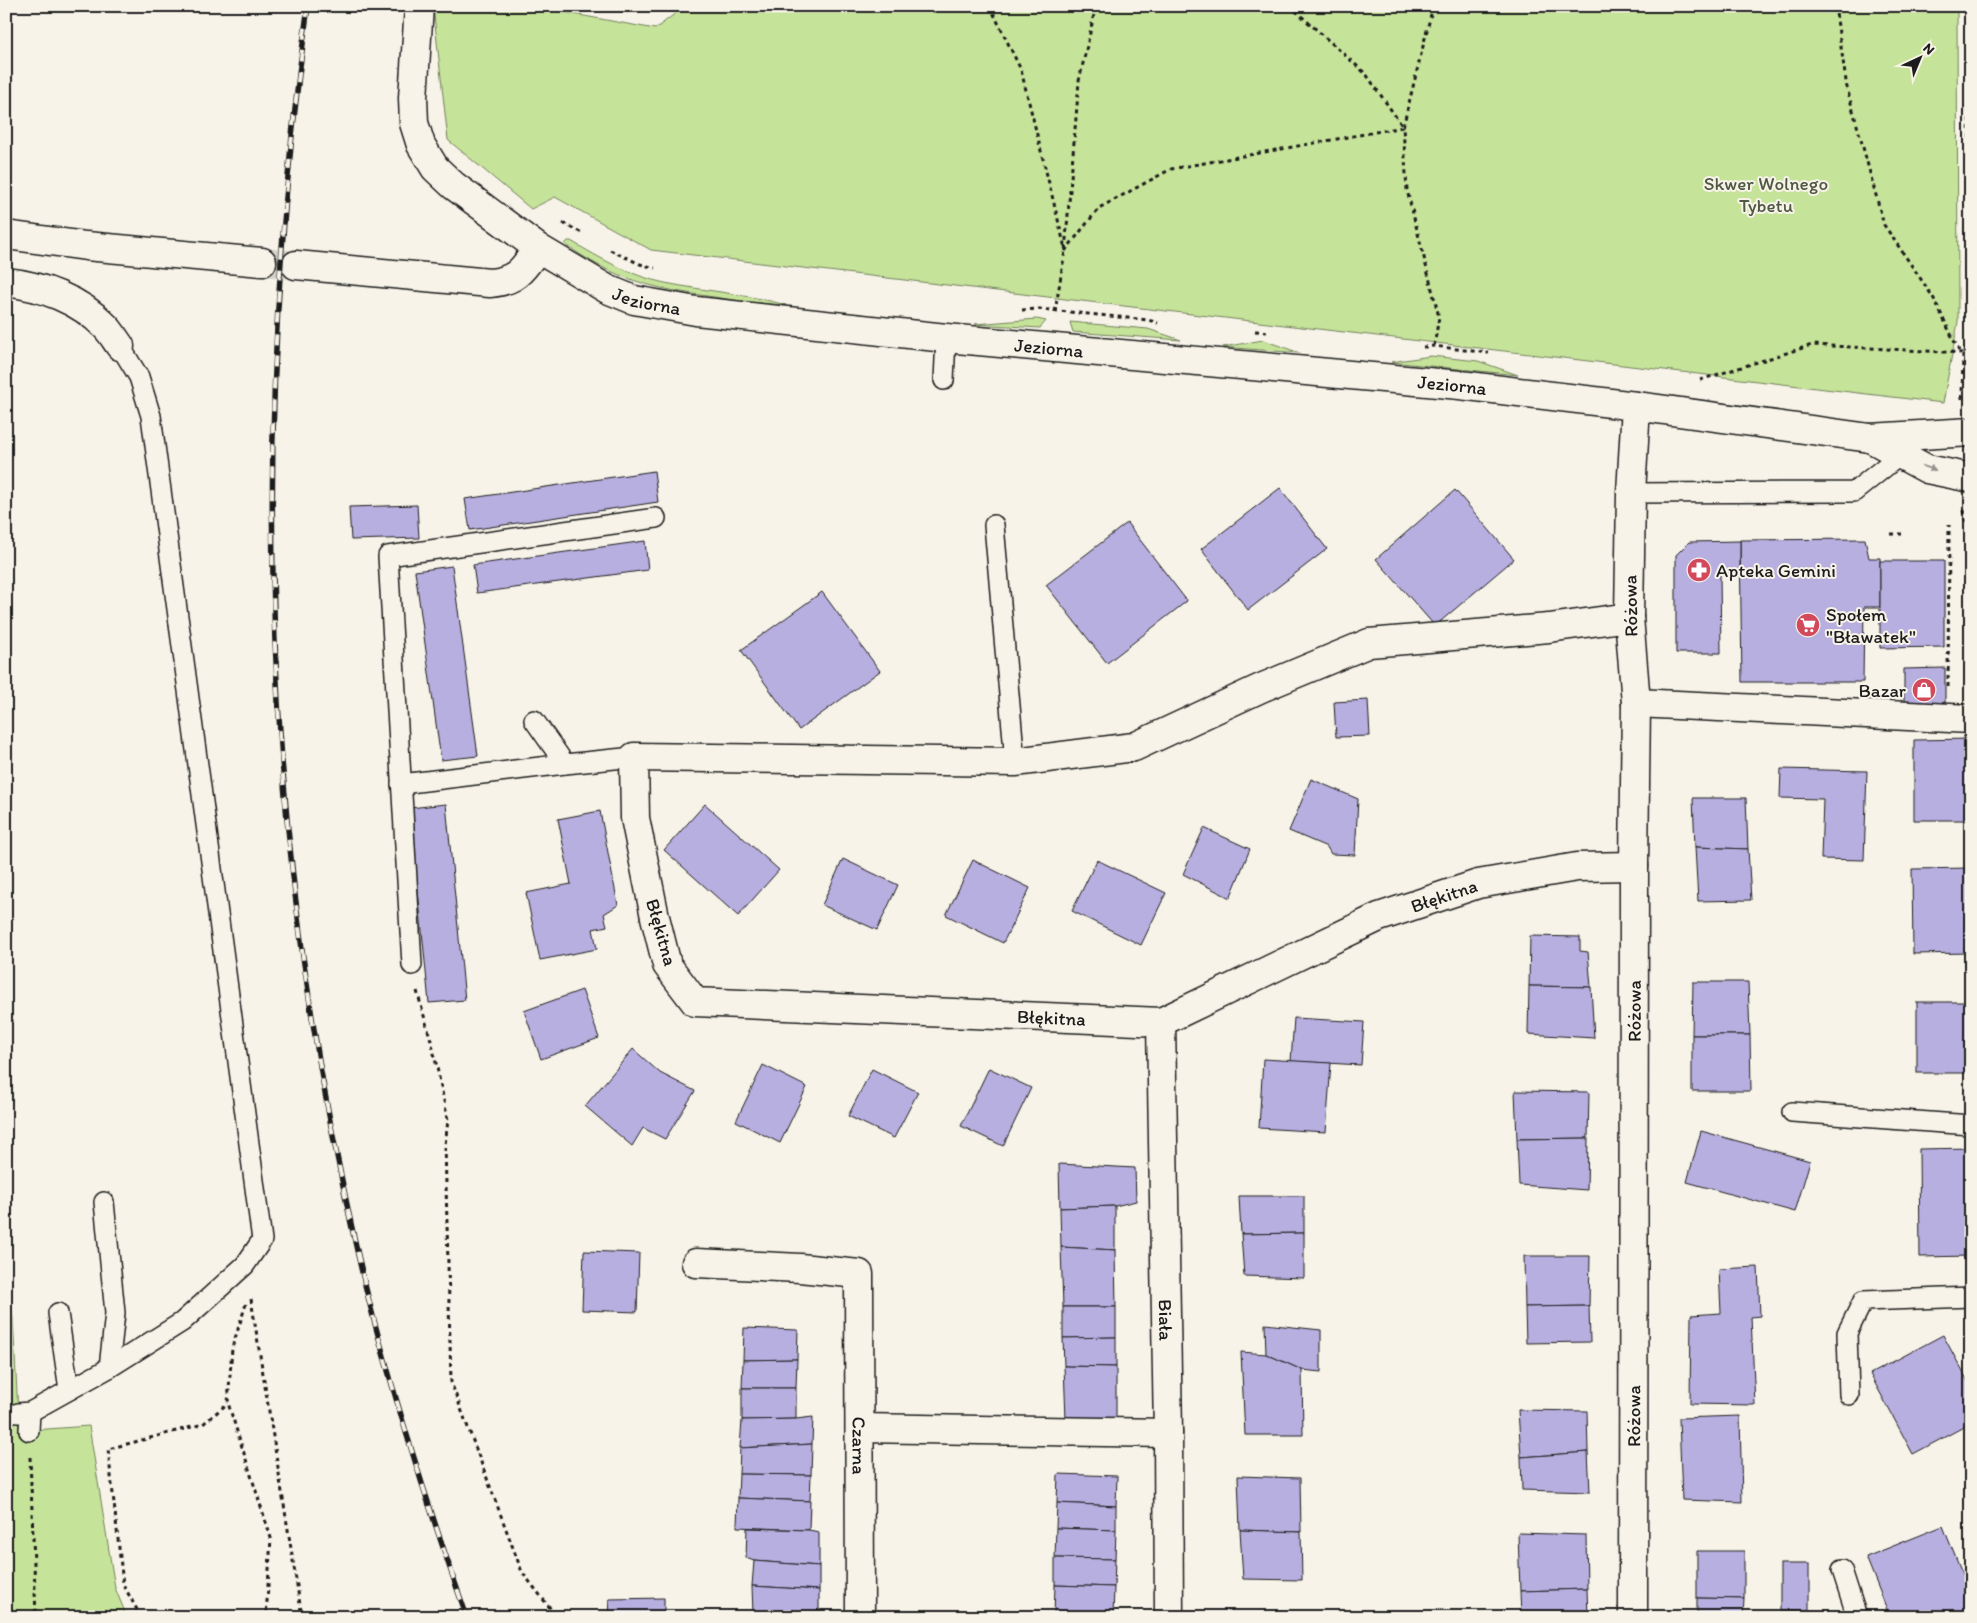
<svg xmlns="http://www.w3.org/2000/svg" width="1977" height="1623" font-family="Itim,sans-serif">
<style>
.green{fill:#c6e39a;stroke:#71805b}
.building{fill:#b8afe1;stroke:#1c1c1c}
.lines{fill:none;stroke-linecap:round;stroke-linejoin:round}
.street-tunnel{stroke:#d6d3c9;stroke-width:28;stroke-dasharray:28 14;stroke-linecap:butt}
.lane-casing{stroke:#1c1c1c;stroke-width:22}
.street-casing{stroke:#1c1c1c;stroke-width:31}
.path{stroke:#1c1c1c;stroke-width:3;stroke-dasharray:4 4;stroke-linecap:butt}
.lane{stroke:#f7f3e8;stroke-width:19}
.street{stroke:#f7f3e8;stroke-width:28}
.rail-casing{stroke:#1c1c1c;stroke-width:5.5}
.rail{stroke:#f7f3e8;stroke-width:4;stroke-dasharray:11;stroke-linecap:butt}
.oneway{fill:#94928c}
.labels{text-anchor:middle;stroke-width:4;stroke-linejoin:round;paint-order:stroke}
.park-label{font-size:19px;fill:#4f5842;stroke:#f7f3e8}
.street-label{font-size:19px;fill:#1c1c1c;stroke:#f7f3e8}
.poi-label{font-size:19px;fill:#1c1c1c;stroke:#f7f3e8;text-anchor:start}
</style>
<rect width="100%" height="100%" fill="#f7f3e8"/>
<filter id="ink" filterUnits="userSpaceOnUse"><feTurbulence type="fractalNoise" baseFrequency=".02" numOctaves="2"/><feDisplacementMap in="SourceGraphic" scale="10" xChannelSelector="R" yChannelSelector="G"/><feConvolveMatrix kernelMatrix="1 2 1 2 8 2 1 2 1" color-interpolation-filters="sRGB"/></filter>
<g filter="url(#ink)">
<g class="green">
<polygon points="433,6 530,6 655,29 685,6 1957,6 1958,322 1943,403 651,250 555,197 531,209 448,140"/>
<path d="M 568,241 L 571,241 C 601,259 631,276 665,283 C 706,291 747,294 786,305 C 762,304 738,301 714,297 C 655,289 614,280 565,244 Z"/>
<polygon points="1037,319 1046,321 1040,328 975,324"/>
<polygon points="1070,322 1148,329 1181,340 1073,332"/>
<polygon points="1263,340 1300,353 1223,347"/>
<polygon points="1431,356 1478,361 1518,375 1391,362"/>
<polygon points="6,1286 13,1318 19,1431 89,1426 115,1588 127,1617 6,1617"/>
</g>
<g class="building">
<polygon points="654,471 658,502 470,530 465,499"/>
<polygon points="1280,488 1327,549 1248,610 1201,549"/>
<polygon points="1455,490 1514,559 1435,626 1376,559"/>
<polygon points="417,505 419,538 351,540 349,507"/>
<polygon points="1127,523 1187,601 1107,663 1046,585"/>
<polygon points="1865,539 1869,558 1880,558 1880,607 1864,607 1863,682 1742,682 1740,540"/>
<polygon points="645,541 648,570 477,593 473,565"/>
<polygon points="1740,541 1740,572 1722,573 1720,574 1721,653 1676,653 1676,555 1689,542"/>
<polygon points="1880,561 1944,561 1944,647 1880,648"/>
<polygon points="452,566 478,756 441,760 415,571"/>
<polygon points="822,592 880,671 799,730 741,650"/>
<polygon points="1945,668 1945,703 1904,703 1904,669"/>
<polygon points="1368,700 1370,736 1336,737 1334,702"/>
<polygon points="1971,739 1971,820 1914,820 1914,740"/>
<polygon points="1781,769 1867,771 1864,860 1821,859 1823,799 1780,798"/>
<polygon points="1311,779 1358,799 1355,855 1331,854 1327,847 1289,831"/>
<polygon points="1693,798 1746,798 1748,849 1695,847"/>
<polygon points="446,804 465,1000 429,1003 410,808"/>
<polygon points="705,804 779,870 738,916 664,850"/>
<polygon points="600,811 618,905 604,914 607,926 593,929 597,949 540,960 526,893 571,884 558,819"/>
<polygon points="1204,828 1250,849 1230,898 1183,874"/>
<polygon points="1695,847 1748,849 1751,900 1698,901"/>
<polygon points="843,859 898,885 877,930 822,905"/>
<polygon points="973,860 1030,888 1003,943 946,915"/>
<polygon points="1097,860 1166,893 1141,945 1072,911"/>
<polygon points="1971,868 1971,953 1913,954 1912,869"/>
<polygon points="1530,936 1580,937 1580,951 1588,952 1591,987 1529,986"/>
<polygon points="1693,982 1748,982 1750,1035 1692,1035"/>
<polygon points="1529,986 1591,987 1594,1038 1528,1034"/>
<polygon points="582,990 599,1038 541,1059 524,1011"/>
<rect x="1917" y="1002" width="54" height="71"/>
<polygon points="1294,1018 1364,1022 1361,1065 1291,1061"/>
<polygon points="1692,1035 1750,1035 1751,1091 1692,1091"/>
<polygon points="633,1049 660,1073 695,1091 665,1139 643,1128 632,1146 585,1106"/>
<polygon points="1263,1059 1331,1063 1326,1132 1259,1128"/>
<polygon points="763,1065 807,1087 780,1143 736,1121"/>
<polygon points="989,1068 1031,1088 1003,1146 961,1126"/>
<polygon points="872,1069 918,1092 894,1138 848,1116"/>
<polygon points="1515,1091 1589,1092 1588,1138 1517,1139"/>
<polygon points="1701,1131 1810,1161 1795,1212 1687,1182"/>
<polygon points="1588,1138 1587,1190 1519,1185 1517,1139"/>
<polygon points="1971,1148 1971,1256 1920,1257 1919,1149"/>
<polygon points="1059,1164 1135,1168 1136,1201 1115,1206 1060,1208"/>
<polygon points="1239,1196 1304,1196 1304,1233 1241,1234"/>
<polygon points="1115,1206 1115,1250 1061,1247 1060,1208"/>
<polygon points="1304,1233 1304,1278 1244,1276 1241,1234"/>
<polygon points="1061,1247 1115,1250 1116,1307 1063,1307"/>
<polygon points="584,1251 639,1253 637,1312 582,1310"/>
<polygon points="1524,1256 1590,1256 1589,1306 1525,1307"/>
<polygon points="1758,1267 1760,1316 1751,1317 1755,1405 1690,1404 1691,1315 1721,1313 1719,1269"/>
<polygon points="1589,1306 1590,1342 1526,1343 1525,1307"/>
<polygon points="1063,1307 1116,1307 1116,1337 1063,1338"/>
<polygon points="1265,1324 1321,1330 1321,1372 1302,1370 1266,1354"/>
<polygon points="744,1328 798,1330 797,1359 743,1360"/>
<polygon points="1943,1335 1971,1387 1971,1423 1913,1454 1870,1374"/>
<polygon points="1116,1337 1116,1367 1064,1366 1063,1338"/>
<polygon points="1241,1352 1266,1354 1302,1370 1303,1435 1245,1435"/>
<polygon points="797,1359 796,1388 742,1388 743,1360"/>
<polygon points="1064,1366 1116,1367 1116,1426 1066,1420"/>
<polygon points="742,1388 796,1388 796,1419 742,1420"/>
<polygon points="1518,1410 1587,1411 1588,1452 1521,1457"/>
<polygon points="1740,1416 1742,1502 1682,1500 1679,1418"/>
<polygon points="813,1417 812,1444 740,1448 742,1420 796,1419"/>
<polygon points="812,1444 811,1475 739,1474 740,1448"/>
<polygon points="1588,1452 1590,1492 1522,1490 1521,1457"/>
<polygon points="739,1474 811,1475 810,1501 738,1498"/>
<polygon points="1058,1474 1117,1476 1116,1506 1057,1503"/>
<polygon points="1238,1476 1300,1478 1301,1532 1240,1530"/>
<polygon points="738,1498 810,1501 809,1530 737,1527"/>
<polygon points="1057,1503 1116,1506 1116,1530 1056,1528"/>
<polygon points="1943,1526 1971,1596 1971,1615 1965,1617 1890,1617 1866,1557"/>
<polygon points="747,1528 809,1530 819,1532 819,1566 754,1561 746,1558"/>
<polygon points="1056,1528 1116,1530 1115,1559 1055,1558"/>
<polygon points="1240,1530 1301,1532 1302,1580 1243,1579"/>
<polygon points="1518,1533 1586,1535 1587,1589 1520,1591"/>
<polygon points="1697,1551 1744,1551 1744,1599 1697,1598"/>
<polygon points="1055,1558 1115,1559 1114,1587 1055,1585"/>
<polygon points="754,1561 819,1566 819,1590 752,1586"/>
<rect x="1780" y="1564" width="29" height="46"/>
<polygon points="1055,1585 1114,1587 1113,1617 1054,1616"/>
<polygon points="752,1586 819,1590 819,1617 753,1614"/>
<polygon points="1587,1589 1588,1617 1521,1617 1520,1591"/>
<polygon points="664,1598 664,1617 610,1617 609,1599"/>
<polygon points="1697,1598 1744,1599 1743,1617 1697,1617"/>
<polygon points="753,1614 805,1617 753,1617"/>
</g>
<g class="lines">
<polyline class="street-tunnel" points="262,262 296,265"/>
<g class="lane-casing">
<g id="lane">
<polyline points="944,380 946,338"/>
<polyline points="1631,493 1854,492 1900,455"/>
<polyline points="994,525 1015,762"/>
<polyline points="534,720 565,764"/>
<polyline points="401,784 565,764 634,757"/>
<polyline points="412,965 388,556 656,518"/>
<polyline points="1792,1112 1971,1125"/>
<polyline points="104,1202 115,1313 109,1368"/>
<polyline points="58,1313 69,1390"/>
<polyline points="1849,1395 1847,1333 1863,1301 1971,1297"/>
<polyline points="18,1413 30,1412 109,1368 182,1322 245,1265 262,1240 151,416 139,377 120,346"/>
<polyline points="29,1431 30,1412"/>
<polyline points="1842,1570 1857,1617"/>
</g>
</g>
<g class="street-casing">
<g id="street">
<path id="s1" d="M 419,6 L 413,98 L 414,123 L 421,145 L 435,168 L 453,185 L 538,248 L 607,289 L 634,300 L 696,311 L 946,338 L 1460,385 L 1636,406 L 1870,438 L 1971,432"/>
<polyline points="6,235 86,246 262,262"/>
<path d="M 296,265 L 490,283 C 517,281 523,269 538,248"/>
<path d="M 6,282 C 42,286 80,300 106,327 C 111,332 115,339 120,346"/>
<polyline points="1870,438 1927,469 1971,478"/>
<path id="s2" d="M 1629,617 L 1549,628 L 1369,643 L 1261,688 L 1134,747 L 1015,762 L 634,757 L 635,818 L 655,917 L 667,965 L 695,1002 L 1161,1022 L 1379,917 L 1478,884 L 1577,867 L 1634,866"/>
<polyline points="1636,703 1971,719"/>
<path id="s3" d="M 1161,1022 L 1168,1433 L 1169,1617"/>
<path id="s4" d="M 696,1263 L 800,1268 L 859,1274 L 860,1617"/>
<polyline points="860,1428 1168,1433"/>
<path id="s5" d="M 1633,1617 L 1634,866 L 1636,703 L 1629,617 L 1631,493 L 1636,406"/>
</g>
</g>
<g class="path">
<polyline points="990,6 1021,70 1065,248"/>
<polyline points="1433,6 1403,127 1407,190 1439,317 1434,346"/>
<polyline points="1835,6 1847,88 1884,225 1933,297 1959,351"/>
<polyline points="1968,6 1971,278"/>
<polyline points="563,223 584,234"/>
<polyline points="610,250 640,264 655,268"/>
<polyline points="1065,251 1099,208 1171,169 1403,127 1366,74 1290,6"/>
<polyline points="1022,310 1039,309 1148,320 1158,323"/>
<polyline points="1055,312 1065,251 1079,81 1096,6"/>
<polyline points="1255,331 1268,332"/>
<polyline points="1423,347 1434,346 1489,353"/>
<polyline points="1700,380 1812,345 1963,353"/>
<polyline points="1962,399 1963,353 1971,335"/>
<polyline points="1964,510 1965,519 1971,531"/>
<polyline points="1891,534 1902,534"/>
<polyline points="1948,687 1949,525"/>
<polyline points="417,991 432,1044 448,1120 445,1145 451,1382 522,1572 557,1617"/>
<polyline points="251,1299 302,1617"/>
<polyline points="246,1304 232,1348 228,1403 271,1538 266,1617"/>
<polyline points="30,1457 36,1617"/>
<polyline points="141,1617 123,1584 108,1449 203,1424 228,1403"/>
</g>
<use href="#lane" class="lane"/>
<use href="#street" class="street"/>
<g class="rail-casing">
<path id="rail" d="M 308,6 C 255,382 259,753 331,1126 C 345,1196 359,1266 378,1335 C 404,1430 434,1524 467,1617"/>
</g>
<use href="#rail" class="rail"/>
</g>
<defs><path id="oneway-solid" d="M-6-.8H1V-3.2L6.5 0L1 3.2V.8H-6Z" transform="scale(1.25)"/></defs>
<use class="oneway" href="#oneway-solid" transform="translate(1929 468) rotate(18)"/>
</g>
<defs>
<g id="pharmacy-disc" transform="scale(1.25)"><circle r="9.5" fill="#d1495b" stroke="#f7f3e8"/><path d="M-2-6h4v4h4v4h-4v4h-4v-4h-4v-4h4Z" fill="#fff"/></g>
<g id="supermarket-disc" transform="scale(1.25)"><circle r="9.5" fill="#d1495b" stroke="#f7f3e8"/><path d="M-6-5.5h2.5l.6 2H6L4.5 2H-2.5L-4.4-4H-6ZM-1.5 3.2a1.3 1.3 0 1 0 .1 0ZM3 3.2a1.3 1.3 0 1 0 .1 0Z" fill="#fff"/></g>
<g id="shop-disc" transform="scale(1.25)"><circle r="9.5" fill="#d1495b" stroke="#f7f3e8"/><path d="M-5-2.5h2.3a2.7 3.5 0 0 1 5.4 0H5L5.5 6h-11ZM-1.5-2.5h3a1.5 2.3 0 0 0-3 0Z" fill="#fff"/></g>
</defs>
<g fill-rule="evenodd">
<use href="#pharmacy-disc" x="1699" y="570"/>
<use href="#supermarket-disc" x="1808" y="625"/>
<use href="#shop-disc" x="1924" y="690"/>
</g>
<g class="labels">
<g class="park-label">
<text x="1766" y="190">Skwer Wolnego<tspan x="1766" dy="22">Tybetu</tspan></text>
</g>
<g class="street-label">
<text dy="7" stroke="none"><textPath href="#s1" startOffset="420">Jeziorna</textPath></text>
<text dy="7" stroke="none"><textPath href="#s1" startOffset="825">Jeziorna</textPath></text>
<text dy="7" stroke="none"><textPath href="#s1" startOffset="1230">Jeziorna</textPath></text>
<text transform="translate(1630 606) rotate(-91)" y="7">Różowa</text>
<text dy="7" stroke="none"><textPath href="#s2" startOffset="2054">Błękitna</textPath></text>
<text transform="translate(662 932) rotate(74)" y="7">Błękitna</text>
<text dy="7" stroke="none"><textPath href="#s5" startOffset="606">Różowa</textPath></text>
<text dy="7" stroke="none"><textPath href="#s2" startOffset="1634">Błękitna</textPath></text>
<text dy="7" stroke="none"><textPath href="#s3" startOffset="298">Biała</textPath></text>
<text dy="7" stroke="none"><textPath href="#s5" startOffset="201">Różowa</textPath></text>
<text dy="7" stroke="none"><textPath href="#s4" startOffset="335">Czarna</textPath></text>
</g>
<g class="poi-label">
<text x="1716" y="577">Apteka Gemini</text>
<text x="1826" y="621">Społem<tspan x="1826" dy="22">"Bławatek"</tspan></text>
<text x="1906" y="697" text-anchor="end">Bazar</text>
</g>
</g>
<rect width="1977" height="1623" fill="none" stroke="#f7f3e8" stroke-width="25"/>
<rect x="12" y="12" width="1952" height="1598" fill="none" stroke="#1c1c1c" stroke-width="2" filter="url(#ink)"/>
<g transform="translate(1920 58) rotate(44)" stroke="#f7f3e8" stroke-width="4" paint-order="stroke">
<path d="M0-4L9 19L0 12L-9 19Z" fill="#1c1c1c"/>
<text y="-8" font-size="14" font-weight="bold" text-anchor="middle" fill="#1c1c1c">N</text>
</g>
</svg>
